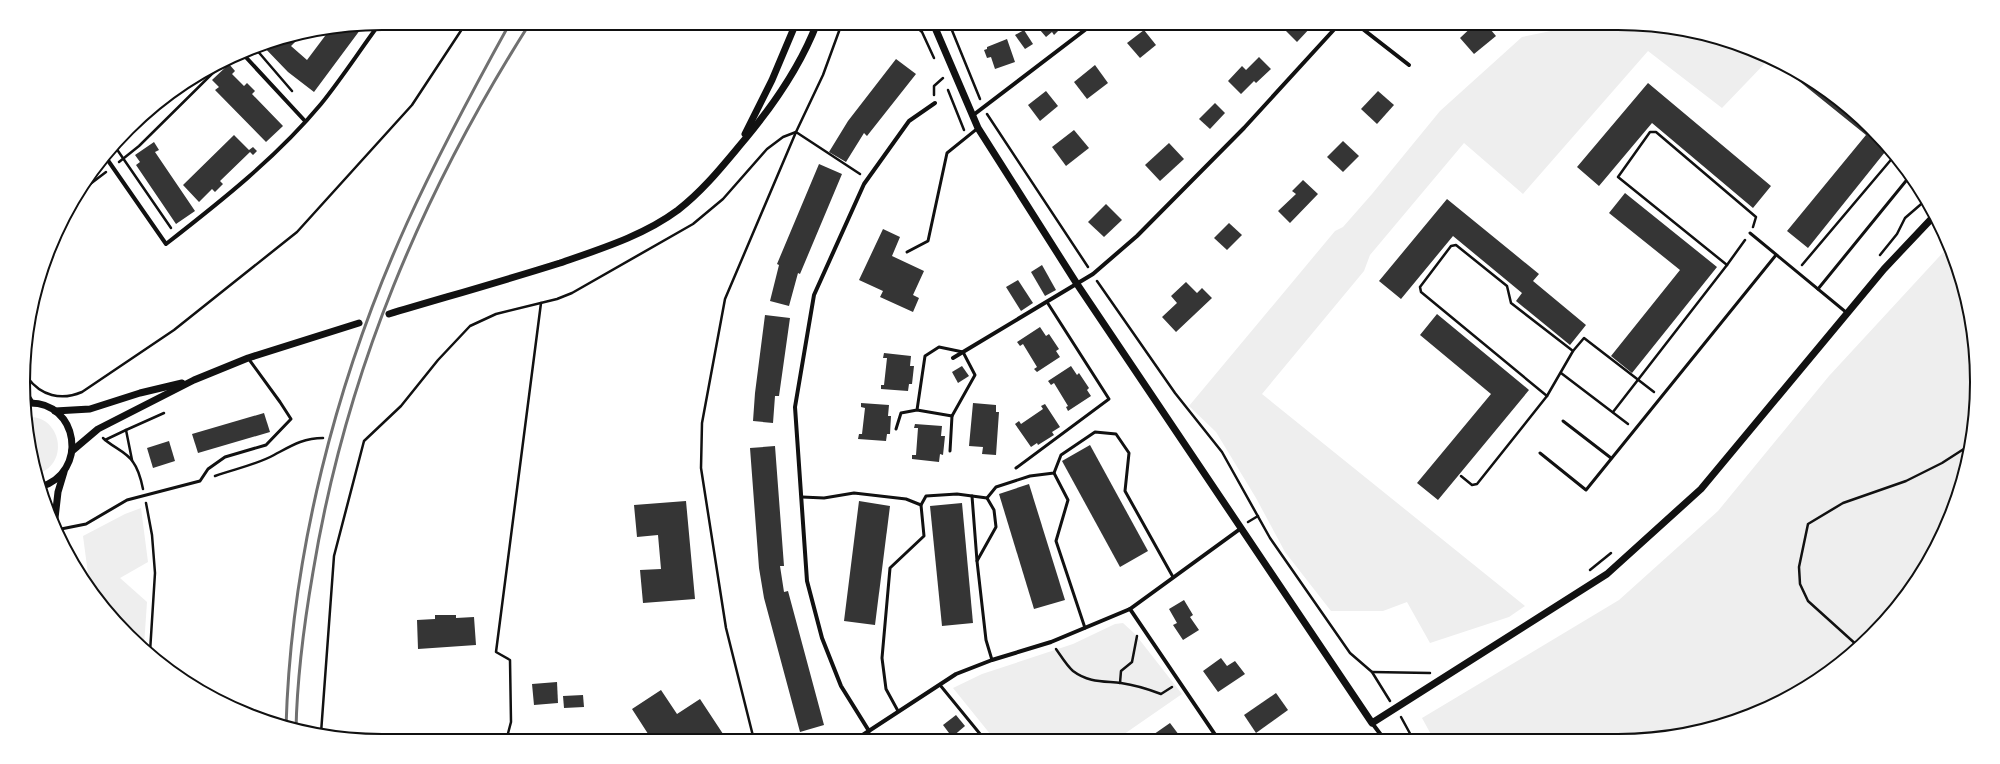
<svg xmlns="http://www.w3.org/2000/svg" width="2000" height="764" font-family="Raleway,sans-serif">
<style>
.green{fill:#eee}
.building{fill:#353535}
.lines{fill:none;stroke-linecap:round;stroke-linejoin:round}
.path{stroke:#111;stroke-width:2.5}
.service{stroke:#111;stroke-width:3}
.minor{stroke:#111;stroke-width:4}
.tertiary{stroke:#111;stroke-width:7}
.rail{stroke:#707070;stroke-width:3}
.rim{fill:none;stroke:#111;stroke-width:2}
</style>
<rect width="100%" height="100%" fill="#fff"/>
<g class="green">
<polygon points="1590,23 1618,23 1711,35 1770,58 1722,108 1648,51 1523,194 1464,143 1370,255 1364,271 1262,394 1525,606 1509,617 1430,643 1407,602 1383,611 1331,611 1285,552 1256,498 1216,432 1189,406 1335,231 1343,227 1372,194 1440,111 1522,37"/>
<polygon points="1949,246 1958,267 1974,335 1976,406 1965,475 1917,581 1855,652 1777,704 1665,738 1433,738 1422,718 1619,600 1718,511 1829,376"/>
<path d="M 29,417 C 62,416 70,466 36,474 L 30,452 Z"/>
<polygon points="141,508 148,562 120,578 147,602 144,646 90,589 83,536 125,514"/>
<polygon points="1123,623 1135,634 1182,694 1117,739 995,740 953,688 982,674 1073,644 1115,624"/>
</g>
<g class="building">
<polygon points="1034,23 1063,23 1059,26 1061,28 1054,35 1052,32 1046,37"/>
<polygon points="1280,23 1309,23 1312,26 1297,42 1279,24"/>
<polygon points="1476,23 1485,23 1496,36 1474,54 1460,38"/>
<polygon points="363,26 314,92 288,72 261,44 301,36 291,46 307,60 328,32"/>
<polygon points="1024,30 1033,44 1025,49 1015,35"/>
<polygon points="1144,30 1156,45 1140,58 1127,43"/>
<polygon points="1007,39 1015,62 995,69 991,57 987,58 984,50 987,49 987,47"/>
<polygon points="1259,57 1271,69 1256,83 1254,81 1241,94 1228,81 1242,66 1246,70"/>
<polygon points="896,59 916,74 867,136 864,133 846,162 829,152 848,121"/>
<polygon points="1780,62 1837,97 1889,147 1808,248 1787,231 1866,135 1778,64"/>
<polygon points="229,64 235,71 232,74 244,86 247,83 255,91 252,94 283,126 266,142 215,90 219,87 212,80"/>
<polygon points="1095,65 1108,83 1087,99 1074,82"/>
<polygon points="1648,83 1771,186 1753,208 1652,123 1599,186 1577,167"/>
<polygon points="1046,91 1058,106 1040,121 1028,105"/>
<polygon points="1378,91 1394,105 1377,124 1361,109"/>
<polygon points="1215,103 1225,113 1210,129 1199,119"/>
<polygon points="1074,130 1089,148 1066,166 1052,147"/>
<polygon points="234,135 249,150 253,147 257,151 253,155 250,152 220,181 223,184 215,192 212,189 199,202 183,185"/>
<polygon points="1343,141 1359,156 1343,172 1327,157"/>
<polygon points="154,142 159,150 155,152 195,211 176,224 136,165 140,162 135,155"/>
<polygon points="1169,143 1184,159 1160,181 1145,165"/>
<polygon points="819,164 842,174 800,274 798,273 789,306 770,301 779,265 777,264"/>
<polygon points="1303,180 1318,194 1290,223 1278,211 1296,194 1292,191"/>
<polygon points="1625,193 1717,267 1632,373 1611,356 1680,270 1609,213"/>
<polygon points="1447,199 1539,274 1533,281 1586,325 1570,345 1516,301 1522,293 1453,236 1401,299 1379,281"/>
<polygon points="1106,204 1122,220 1104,237 1088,222"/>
<polygon points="1229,223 1242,235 1227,250 1214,238"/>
<polygon points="883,229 900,237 892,256 924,271 913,295 919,298 913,312 880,297 883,291 859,280"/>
<polygon points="1042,265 1056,290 1045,296 1031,272"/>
<polygon points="1018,280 1033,303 1021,311 1006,287"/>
<polygon points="1186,282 1197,293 1202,288 1212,298 1176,332 1162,317 1177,303 1171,296"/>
<polygon points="1437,314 1529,390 1438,500 1417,483 1491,394 1420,335"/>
<polygon points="765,315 790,318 779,396 775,396 773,423 753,421 755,393"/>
<polygon points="1040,327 1046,336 1049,334 1059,349 1056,351 1060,357 1037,372 1034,369 1037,367 1023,344 1020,346 1017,342"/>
<polygon points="884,353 911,356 910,366 914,366 912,384 909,384 908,391 881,389 881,385 884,385 887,358 883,358"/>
<polygon points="962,366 969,376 958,383 952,372"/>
<polygon points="1071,366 1077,375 1079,373 1089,388 1087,390 1091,396 1068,411 1066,407 1068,406 1054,383 1051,385 1048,381"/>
<polygon points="861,403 889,405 888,416 891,416 890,434 887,434 886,441 858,439 859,434 862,434 865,408 861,407"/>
<polygon points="973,403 996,405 996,412 999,412 996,455 982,454 983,447 969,446"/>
<polygon points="1045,404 1060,427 1052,432 1054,435 1038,445 1037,443 1031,447 1015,424 1019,421 1021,424 1043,409 1041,406"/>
<polygon points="264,413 270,432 198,453 192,434"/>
<polygon points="915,424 942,426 941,436 945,436 943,455 940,454 939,462 912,459 912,455 916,455 918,428 914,428"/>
<polygon points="169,441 175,461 153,468 147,448"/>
<polygon points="1090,445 1148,551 1120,567 1062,461"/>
<polygon points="775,446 784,566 780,566 784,592 788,591 824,725 800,732 764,598 759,568 750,448"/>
<polygon points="1029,484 1065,600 1034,609 999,494"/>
<polygon points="686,501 695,599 643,603 640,570 661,569 658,535 637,537 634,505"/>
<polygon points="859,501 890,506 875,625 844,621"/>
<polygon points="962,503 973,623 942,626 930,506"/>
<polygon points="1184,600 1193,615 1190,617 1199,630 1183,640 1173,625 1177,623 1169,609"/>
<polygon points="435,615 456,615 456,618 474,617 476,645 418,649 417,620 435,619"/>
<polygon points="1221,658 1227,666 1235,661 1245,674 1218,692 1203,671"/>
<polygon points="557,682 558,703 534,705 532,684"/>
<polygon points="661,690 677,714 700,699 727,740 686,740 682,733 671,740 652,740 632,709"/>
<polygon points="1276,693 1288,710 1256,733 1244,715"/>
<polygon points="583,695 584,707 564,708 563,696"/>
<polygon points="956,715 965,726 952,737 943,725"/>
<polygon points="1170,723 1182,739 1147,739"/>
<polygon points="920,733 925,740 911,740"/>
<polygon points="973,733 977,740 963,740"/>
</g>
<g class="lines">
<g class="path">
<polyline points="912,23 922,32 934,58"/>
<polyline points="949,23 980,99"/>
<polyline points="255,48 292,91"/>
<polyline points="948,90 964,130"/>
<polyline points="934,95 934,86 943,78"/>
<polyline points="987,114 1088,267"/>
<polyline points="116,148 171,228"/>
<polyline points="119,162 139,146 226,60"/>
<polyline points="81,191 106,172"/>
<polygon points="1456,245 1507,286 1511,303 1573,351 1547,396 1421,292 1420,287 1451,246"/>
<polyline points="1880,255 1897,234 1905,218 1927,199"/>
<polyline points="1727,265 1745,240"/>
<polyline points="1802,265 1895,155"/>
<polyline points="1097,281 1175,393 1222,452 1270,538 1350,653 1372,672 1390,701"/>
<polyline points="1573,351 1584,338 1654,392"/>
<polyline points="1561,373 1628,424"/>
<path d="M 27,377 C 41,396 61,401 82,392 L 174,330 L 297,232 L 412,105 L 466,23"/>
<polyline points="1613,412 1727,265 1618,177 1650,132 1656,132 1756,217 1753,227"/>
<polyline points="126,430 164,413"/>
<path d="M 103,438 C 112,447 127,452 133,462 C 139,470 141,479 143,489"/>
<polyline points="105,440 126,430 132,460"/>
<path d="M 215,476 C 234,469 256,465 274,455 C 291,446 303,438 323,438"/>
<polyline points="1461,476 1472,485 1477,484 1547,396"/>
<polyline points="146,503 152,535 155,573 150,652"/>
<polyline points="1248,522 1258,516"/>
<polyline points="1590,570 1611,553"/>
<polyline points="1859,647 1808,601 1800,584 1799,567 1808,524 1843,503 1906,481 1942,463 1970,445"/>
<path d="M 1056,649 C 1061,656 1067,666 1073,671 C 1089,683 1104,681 1121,683 C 1135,685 1148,689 1161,694 L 1172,687"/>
<polyline points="1372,672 1430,673"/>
<polyline points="1120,683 1121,671 1132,662 1137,636"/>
<polyline points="1401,717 1413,739"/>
<polyline points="321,733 334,556 364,441 401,406 438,360 470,326 496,314 557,299 572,293 693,224 723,199 767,149 783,137 796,132 823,75 842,23"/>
<polyline points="754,740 726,628 701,468 702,423 725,299 796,132 860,174"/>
<polyline points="506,741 511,722 510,660 496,652 541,303"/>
</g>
<g class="service">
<polyline points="1750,233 1847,313"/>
<polyline points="907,252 928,241 947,153 978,128"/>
<polyline points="1818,289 1910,176"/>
<polyline points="1563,421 1611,458"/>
<polyline points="896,429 901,413 917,410 952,416 975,375 963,352 939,347 925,356 917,410"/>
<polyline points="950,451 952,416"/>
<polyline points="1540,453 1586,490 1776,255"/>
<polyline points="1016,468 1109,399 1047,302"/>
<polyline points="1054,473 1068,500 1056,541 1085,628"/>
<polyline points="972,496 977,561"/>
<polyline points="802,497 824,498 854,493 906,499 921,505"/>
<polyline points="987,498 994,510 996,527 977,561 986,640 992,660"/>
<polyline points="56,530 86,524 127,500 200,481 208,469 225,457 266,445 291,419 280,402 248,358"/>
<polyline points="940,685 985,740"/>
<polyline points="898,711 886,689 882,658 890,568 924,536 921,505 926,496 957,494 987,498 996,487 1030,476 1054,473 1061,455 1095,432 1116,434 1129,453 1125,491 1173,577"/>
</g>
<g class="minor">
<polyline points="1355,23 1409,65"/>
<polyline points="242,53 305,121"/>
<polyline points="972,116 1094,23"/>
<polyline points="131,130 179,88"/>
<path d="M 107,159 L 166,244 C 220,202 277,157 321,104 C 342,78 360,50 380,23"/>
<polyline points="953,358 1093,274 1137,236 1244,128 1340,23"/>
<polyline points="28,395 33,403"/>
<polyline points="1130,609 1218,739"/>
<polyline points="1372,723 1384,739"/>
<polyline points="869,731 841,686 822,638 807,581 795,407 814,295 864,184 909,121 935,103"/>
<polyline points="855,740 956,674 992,660 1051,642 1130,609 1240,529"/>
</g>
<g class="tertiary">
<polyline points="933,23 978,128 1077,284 1372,723 1607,574 1701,489 1884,269 1935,215"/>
<polyline points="745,134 772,80 796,23"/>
<path d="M 389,314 C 446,297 503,281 560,263 C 600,249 643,236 678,210 C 705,189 724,164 746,138 C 775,103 801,65 817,23"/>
<path d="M 28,403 C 79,401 89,473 40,487"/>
<polyline points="55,411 90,409 140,393 182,383"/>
<polyline points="72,451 98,429 194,380 248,358 359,323"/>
<polyline points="54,527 58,492 64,472"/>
</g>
<g class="rail">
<path d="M 286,727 C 291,555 336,380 407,223 C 438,155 474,88 510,23"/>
<path d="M 296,730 C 297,677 304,624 313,572 C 346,372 422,193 530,23"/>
</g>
</g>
<path d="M0 0H2000V764H0ZM382 30H1618A352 352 0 0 1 1970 382V382A352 352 0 0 1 1618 734H382A352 352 0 0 1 30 382V382A352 352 0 0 1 382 30Z" fill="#fff" fill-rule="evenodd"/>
<path class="rim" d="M382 30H1618A352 352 0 0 1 1970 382V382A352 352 0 0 1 1618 734H382A352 352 0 0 1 30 382V382A352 352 0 0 1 382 30Z"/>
</svg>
